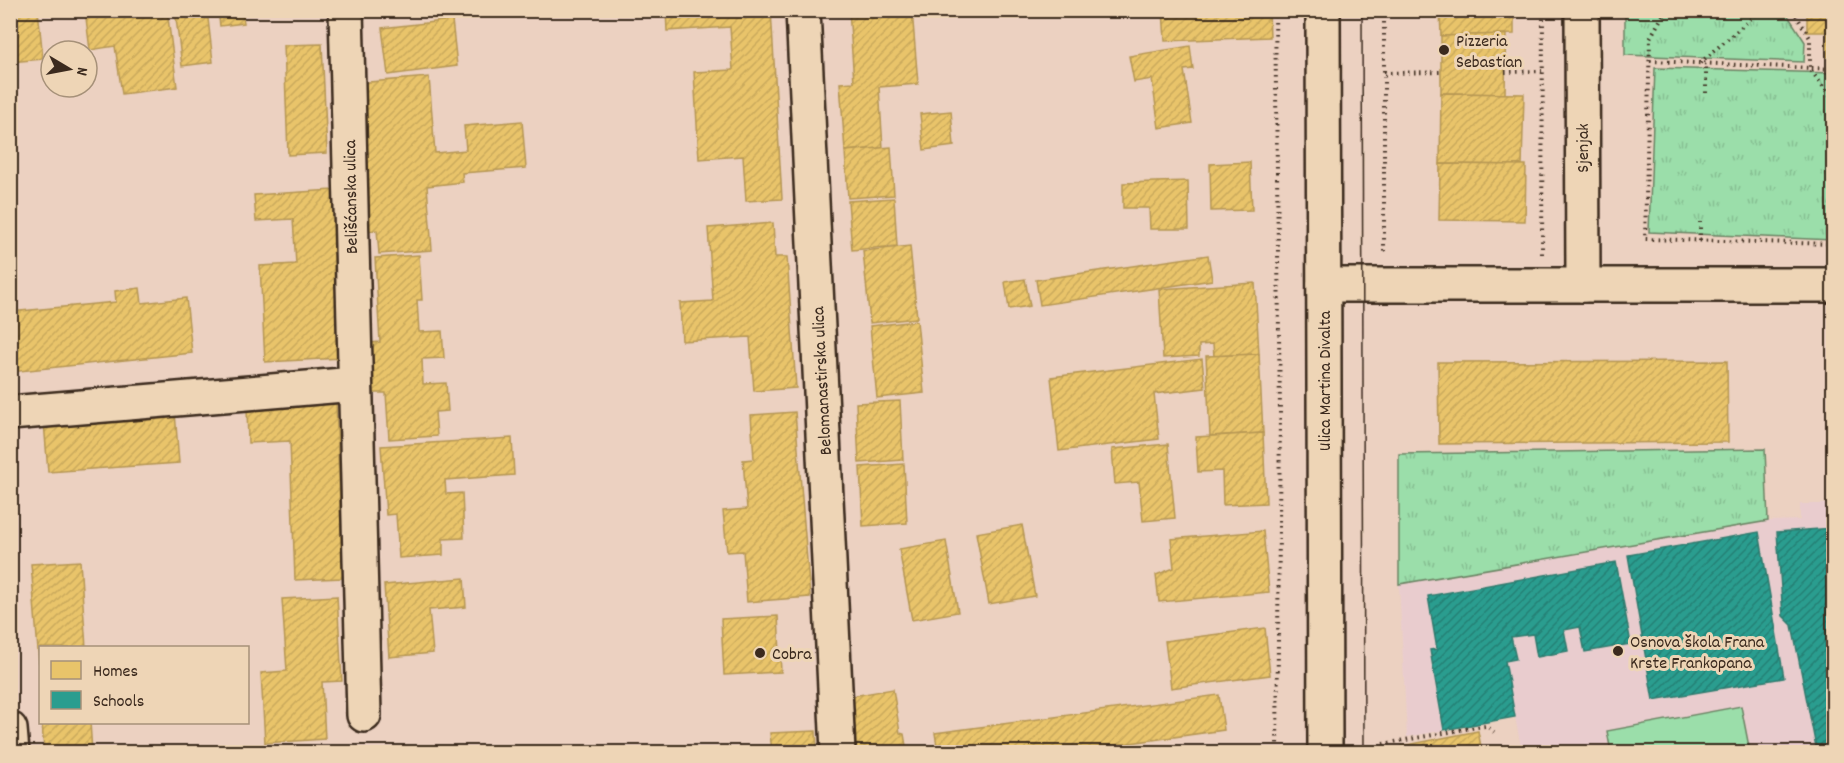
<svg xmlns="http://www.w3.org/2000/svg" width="1844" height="763" font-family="Dekko,sans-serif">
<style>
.built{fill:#e9ccce}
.grass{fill:url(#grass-tufts);stroke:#6b8464;stroke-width:1.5}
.garden{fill:#9bdeaa;stroke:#6b8464;stroke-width:1.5}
.homes{fill:url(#homes-hatch);stroke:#b59653;stroke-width:1.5}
.schools{fill:url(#schools-hatch);stroke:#2f7a6d;stroke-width:1.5}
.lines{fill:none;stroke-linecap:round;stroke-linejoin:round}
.street-casing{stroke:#3b2a1e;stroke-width:38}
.secondary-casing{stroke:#3b2a1e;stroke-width:38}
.path{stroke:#3b2a1e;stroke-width:4;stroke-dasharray:1.5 4.5;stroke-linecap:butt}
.street{stroke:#eed5b6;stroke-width:33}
.secondary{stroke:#eed5b6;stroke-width:33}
.tram{stroke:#3b2a1e;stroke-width:1.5}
.poi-dot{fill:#3b2a1e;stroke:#eed5b6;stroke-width:2}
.labels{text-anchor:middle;stroke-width:6;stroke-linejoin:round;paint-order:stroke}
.poi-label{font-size:18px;fill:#3b2a1e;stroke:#eed5b6;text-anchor:start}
.street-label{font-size:18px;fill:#3b2a1e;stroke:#eed5b6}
</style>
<defs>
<pattern id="grass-tufts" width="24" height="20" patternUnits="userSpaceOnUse" patternTransform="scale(1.5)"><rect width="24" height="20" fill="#9bdeaa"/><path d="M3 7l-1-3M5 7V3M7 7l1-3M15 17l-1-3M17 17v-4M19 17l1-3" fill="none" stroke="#86bf92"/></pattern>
<pattern id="homes-hatch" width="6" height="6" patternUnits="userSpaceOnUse" patternTransform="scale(1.5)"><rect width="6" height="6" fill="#e9c46a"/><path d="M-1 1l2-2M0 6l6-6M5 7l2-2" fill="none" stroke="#c9a95b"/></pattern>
<pattern id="schools-hatch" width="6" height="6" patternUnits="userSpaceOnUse" patternTransform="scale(1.5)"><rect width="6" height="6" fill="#2a9d8f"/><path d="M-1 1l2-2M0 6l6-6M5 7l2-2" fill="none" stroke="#258074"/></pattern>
</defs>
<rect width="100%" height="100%" fill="#ecd1c1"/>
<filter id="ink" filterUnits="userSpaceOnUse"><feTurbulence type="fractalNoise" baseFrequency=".0167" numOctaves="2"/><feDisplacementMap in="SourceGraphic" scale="12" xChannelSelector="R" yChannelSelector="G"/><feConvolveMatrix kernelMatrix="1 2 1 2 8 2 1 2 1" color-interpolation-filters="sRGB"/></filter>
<g filter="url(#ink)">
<polygon class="built" points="1800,504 1833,504 1833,752 1522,752 1515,717 1407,737 1399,584 1768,521 1800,520"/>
<g class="grass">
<polygon points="1625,11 1785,11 1805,42 1804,62 1625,55"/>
<polygon points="1655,68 1833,73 1833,240 1649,232"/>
<polygon points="1765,449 1768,521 1399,584 1399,454"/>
</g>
<polygon class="garden" points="1741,706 1750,752 1611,752 1607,731"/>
<g class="homes">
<polygon points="10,10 38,10 43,59 10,62"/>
<polygon points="85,10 167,10 177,87 122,94 115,46 90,50"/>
<polygon points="175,10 207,10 213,62 182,66"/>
<polygon points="218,10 242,10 244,23 220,26"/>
<polygon points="666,10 771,10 782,199 746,201 743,156 699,159 694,72 733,70 730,27 667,31"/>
<polygon points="849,10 912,10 918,84 879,87 883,148 845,151 840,83 854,82"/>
<polygon points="1163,10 1269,10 1270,37 1165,41"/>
<polygon points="1440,10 1514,10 1514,34 1441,36"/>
<polygon points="1807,10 1834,10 1834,57 1827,57 1827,32 1807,32"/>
<polygon points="452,20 457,66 388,75 382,28"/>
<polygon points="1506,34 1505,94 1441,93 1441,36"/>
<polygon points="322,44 327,153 288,155 284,45"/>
<polygon points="1190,46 1193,69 1184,70 1192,123 1159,128 1152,79 1134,82 1129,56"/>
<polygon points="429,77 435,153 466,150 464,126 522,121 526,168 462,173 463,182 427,186 432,250 379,254 377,230 369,231 357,83"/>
<polygon points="1441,93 1524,94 1522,165 1440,164"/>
<polygon points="951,111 954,146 924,150 920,114"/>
<polygon points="891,147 894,195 848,198 845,151"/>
<polygon points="1250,162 1252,210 1211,211 1210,164"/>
<polygon points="1440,164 1526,165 1525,221 1439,220"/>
<polygon points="1188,181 1189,229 1150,229 1149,208 1123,208 1123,183"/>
<polygon points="333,190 342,358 265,362 260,266 296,264 293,219 256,221 254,195"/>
<polygon points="894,198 897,246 852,250 848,201"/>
<polygon points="773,223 775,257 787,257 796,388 754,391 750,337 682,341 680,303 713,301 708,228"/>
<polygon points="910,246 917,318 870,323 863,251"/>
<polygon points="419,255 422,300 417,300 419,332 442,331 444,358 422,359 423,384 446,383 448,411 435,412 437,436 389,439 386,393 373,393 370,343 380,342 375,258"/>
<polygon points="1208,255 1212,280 1040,305 1036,280"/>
<polygon points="1025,279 1030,306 1009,309 1005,282"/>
<polygon points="1255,283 1259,354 1214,356 1213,344 1199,345 1199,356 1163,358 1159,289"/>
<polygon points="140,288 142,303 186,298 192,353 10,372 10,312 116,302 115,291"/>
<polygon points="917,321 924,393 877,398 870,326"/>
<polygon points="1259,354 1263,433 1210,436 1206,356"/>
<polygon points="1202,359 1205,388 1154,394 1159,439 1059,451 1051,377"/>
<polygon points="1727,361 1728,442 1439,444 1438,362"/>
<polygon points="900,401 903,460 859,463 856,403"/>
<polygon points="336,403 343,578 295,580 290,441 248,443 247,407"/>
<polygon points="175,412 179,463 48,472 44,422"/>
<polygon points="795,412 810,597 747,602 743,551 727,552 723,511 747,509 743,460 754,459 751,415"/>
<polygon points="1263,433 1266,503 1223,505 1222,471 1198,472 1196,437"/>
<polygon points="512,438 514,475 445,480 446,494 462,493 464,538 443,539 443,555 399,558 396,514 386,515 381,446"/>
<polygon points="1168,444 1175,518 1143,521 1139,482 1115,484 1112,449"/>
<polygon points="904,464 907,523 863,526 860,467"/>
<polygon points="1022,525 1035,596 989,604 976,533"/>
<polygon points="1263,531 1269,592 1159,602 1156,575 1174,568 1171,539"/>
<polygon points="946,541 958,612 912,620 899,549"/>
<polygon points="80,561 86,648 40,648 39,663 31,564"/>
<polygon points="464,578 466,607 429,610 433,653 389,657 384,585"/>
<polygon points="337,596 342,681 322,682 325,739 265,743 261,673 287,671 282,599"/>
<polygon points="778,616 781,672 724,675 721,619"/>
<polygon points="1265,628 1270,675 1171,688 1165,641"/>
<polygon points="893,689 900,733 904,734 907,752 856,752 846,697"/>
<polygon points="1219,695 1224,730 1087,749 1087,752 938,752 935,733"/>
<polygon points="42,722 90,722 92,752 44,752"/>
<polygon points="816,731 817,752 772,752 770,733"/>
<polygon points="1478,731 1482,752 1403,752 1402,746"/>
</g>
<g class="schools">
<polygon points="1834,528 1834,752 1817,752 1792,625 1783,616 1777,532"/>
<polygon points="1759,532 1784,678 1653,700 1628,555"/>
<polygon points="1616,562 1631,644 1585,652 1580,627 1564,630 1568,651 1537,657 1533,634 1511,637 1516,659 1505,661 1515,717 1444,730 1430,650 1437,649 1428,596"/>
</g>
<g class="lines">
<g class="street-casing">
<g id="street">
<polyline points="346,10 364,715"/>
<polyline points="803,10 838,752"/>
<polyline points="1582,10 1583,285"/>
<polyline points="1324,285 1834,285"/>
<polyline points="10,413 355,384"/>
<polyline points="10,729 12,752"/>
</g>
</g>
<g class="secondary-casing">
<polyline id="secondary" points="1323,10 1325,752"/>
</g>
<g class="path">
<polyline points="1275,10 1280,413 1277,752"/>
<polyline points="1384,10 1384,253"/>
<polyline points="1666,10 1650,38 1645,239 1834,244"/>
<polyline points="1793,10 1810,38 1810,69 1834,101"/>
<polyline points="1650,61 1834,69"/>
<polyline points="1700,63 1761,10"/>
<polyline points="1505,72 1542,71"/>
<polyline points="1384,73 1441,72"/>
<polyline points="1706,93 1706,63"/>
<polyline points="1700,241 1700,222"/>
<polyline points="1542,254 1543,10"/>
<polyline points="1383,744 1477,727 1486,726 1494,732"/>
</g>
<use href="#street" class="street"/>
<use href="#secondary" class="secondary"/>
<polyline class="tram" points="1362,10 1364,752"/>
</g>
</g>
<g class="poi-dot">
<circle cx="1444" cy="50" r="6"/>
<circle cx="1618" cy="651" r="6"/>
<circle cx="760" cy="653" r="6"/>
</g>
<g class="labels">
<g class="poi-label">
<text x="1456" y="46">Pizzeria<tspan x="1456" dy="21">Sebastian</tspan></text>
<text x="1630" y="647">Osnova škola Frana<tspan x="1630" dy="21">Krste Frankopana</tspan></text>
<text x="772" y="659">Cobra</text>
</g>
<g class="street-label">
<text transform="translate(1582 148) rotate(-90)" y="6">Sjenjak</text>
<text transform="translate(350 197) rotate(-91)" y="6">Belišćanska ulica</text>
<text transform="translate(821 381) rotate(-93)" y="6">Belomanastirska ulica</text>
<text transform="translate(1324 381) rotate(-90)" y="6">Ulica Martina Divalta</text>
</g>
</g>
<rect width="1844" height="763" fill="none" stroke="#eed5b6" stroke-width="36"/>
<rect x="18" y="18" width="1808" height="727" fill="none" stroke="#3b2a1e" stroke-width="2" filter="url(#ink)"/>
<rect x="39" y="646" width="210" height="78" fill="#eed5b6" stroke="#a69179" stroke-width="1.5"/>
<rect x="51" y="661" width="30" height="18" fill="#e9c46a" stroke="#a69179" stroke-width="1.5"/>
<text x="93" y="676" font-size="18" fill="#3b2a1e">Homes</text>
<rect x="51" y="691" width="30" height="18" fill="#2a9d8f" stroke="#a69179" stroke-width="1.5"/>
<text x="93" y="706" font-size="18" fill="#3b2a1e">Schools</text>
<g transform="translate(69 69) rotate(100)"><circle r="28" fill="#eed5b6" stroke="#a69179" stroke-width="1.5"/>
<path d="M0-4.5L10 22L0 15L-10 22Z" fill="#3b2a1e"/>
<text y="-9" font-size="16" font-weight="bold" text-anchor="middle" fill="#3b2a1e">N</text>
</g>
</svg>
